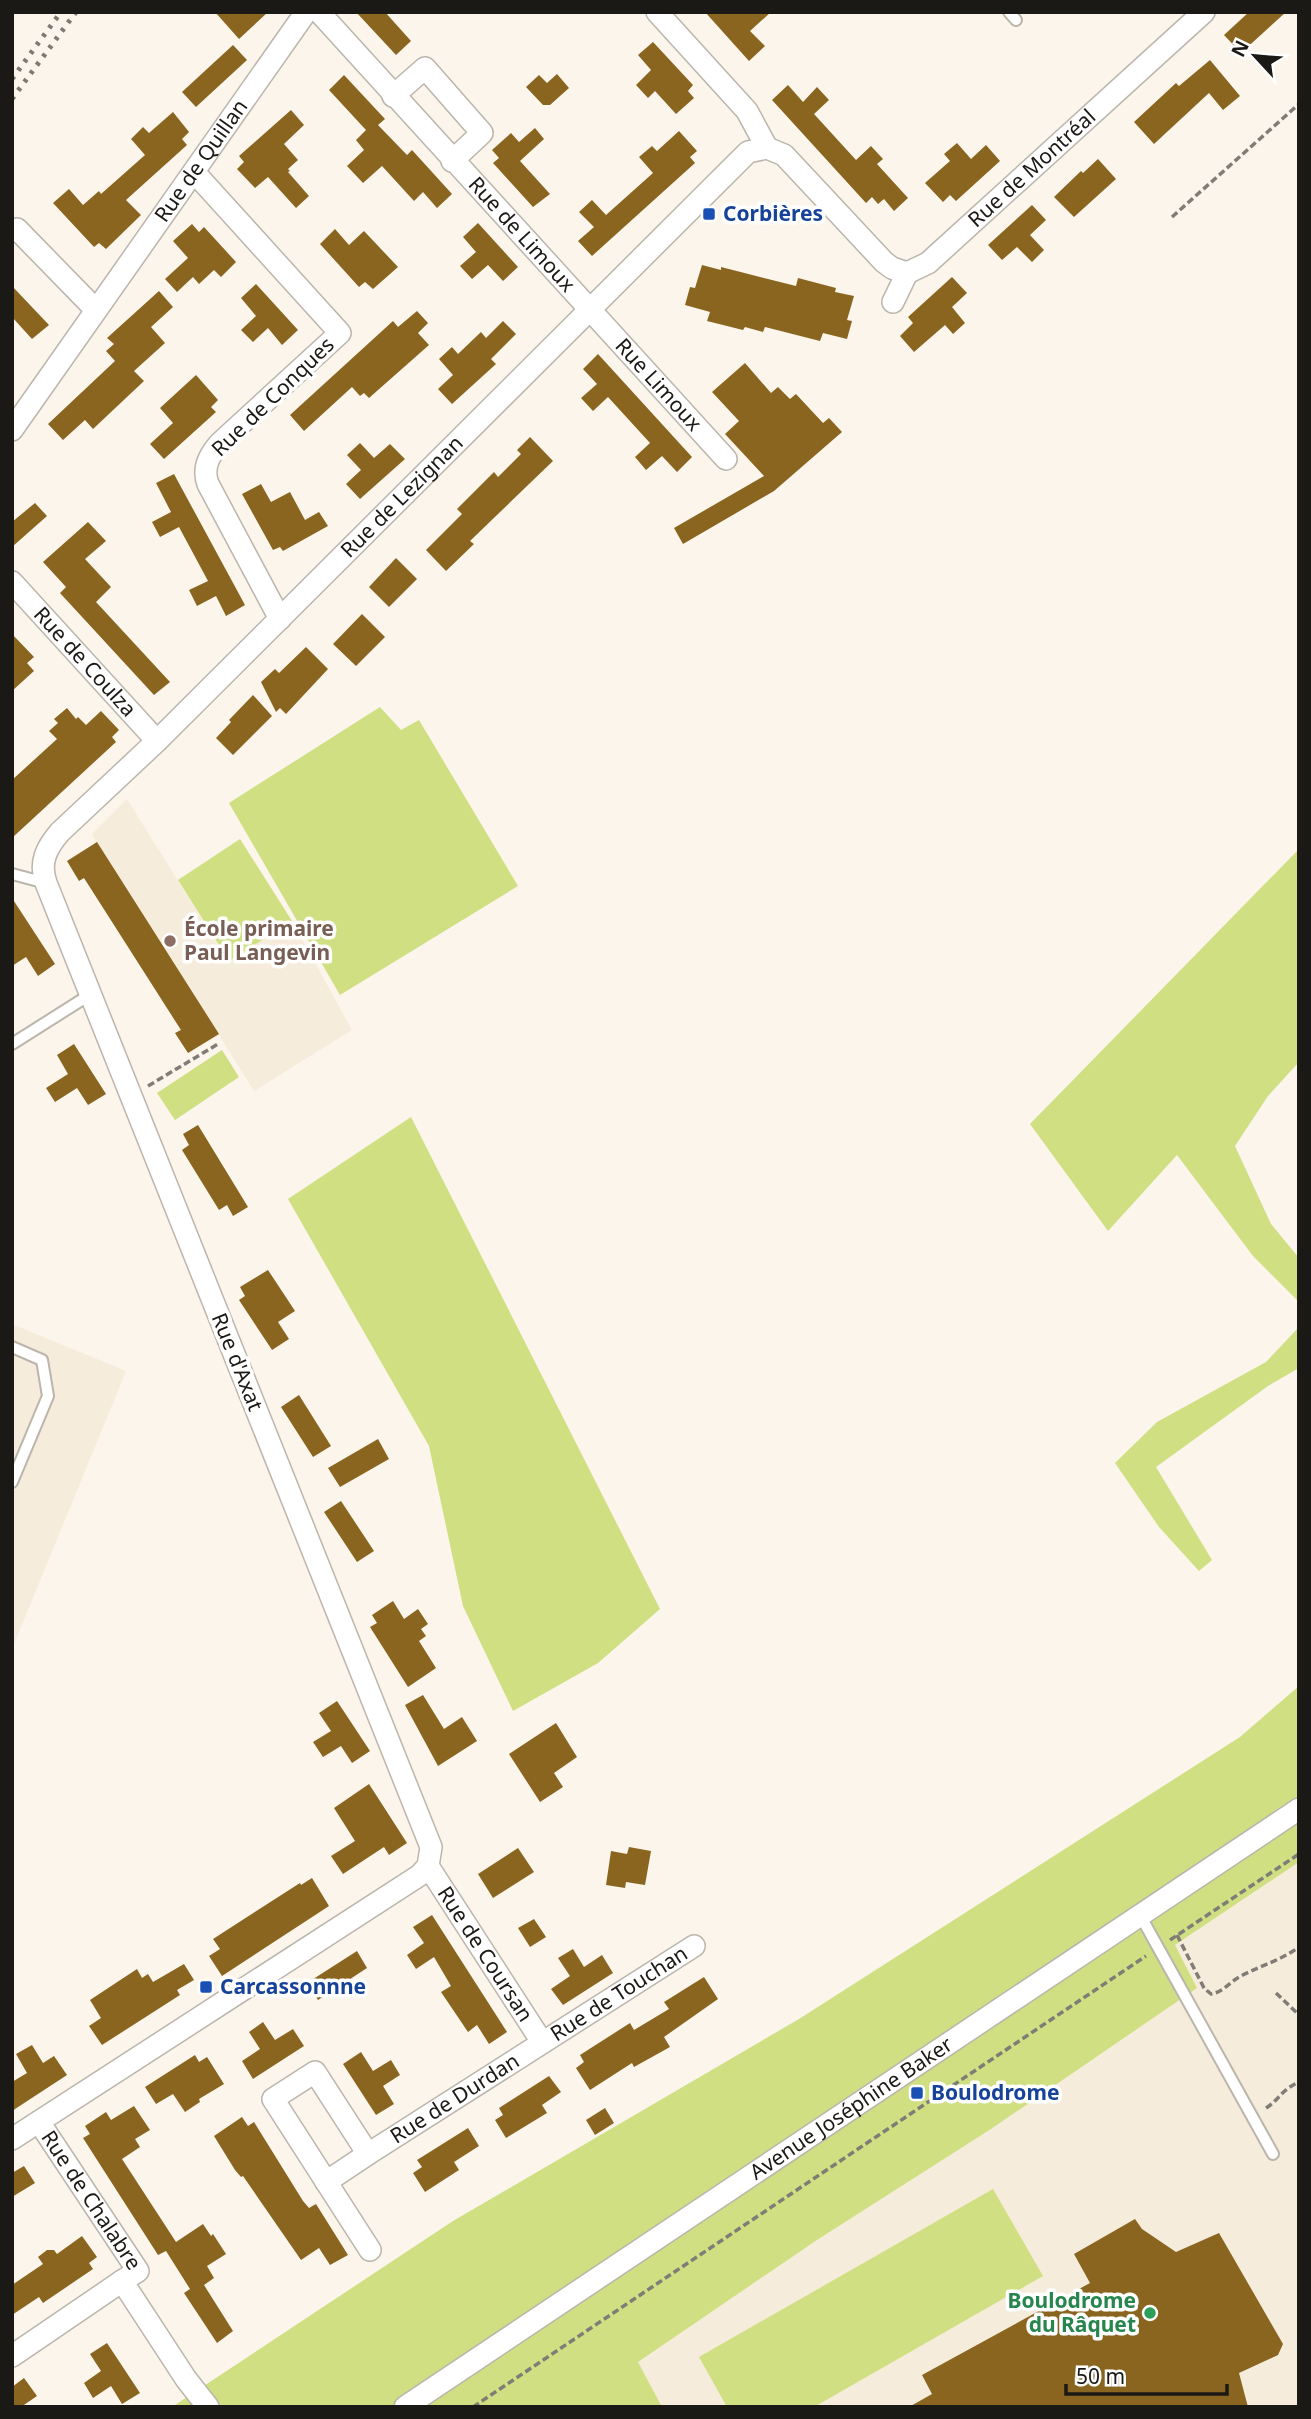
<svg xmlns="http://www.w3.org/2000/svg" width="1311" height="2419" font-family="'Noto Sans',sans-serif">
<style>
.built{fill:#f6ecdb}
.green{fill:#cfdf81}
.building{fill:#8a651f}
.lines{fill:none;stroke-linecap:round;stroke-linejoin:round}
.lane-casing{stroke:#bbb5ac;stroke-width:14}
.street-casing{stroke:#bbb5ac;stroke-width:24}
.path{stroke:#807c76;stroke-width:3.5;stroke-dasharray:7 3.5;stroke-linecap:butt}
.lane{stroke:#fff;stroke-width:10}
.street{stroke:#fff;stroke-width:21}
.rail{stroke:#7d7973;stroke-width:5;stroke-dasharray:3.5 7;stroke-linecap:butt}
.transit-dot{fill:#1a4fb4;stroke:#fff;stroke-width:2.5}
.education-dot{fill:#8d6e63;stroke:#fff;stroke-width:2.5}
.leisure-dot{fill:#2e9e5b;stroke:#fff;stroke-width:2.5}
.labels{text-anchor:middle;stroke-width:7;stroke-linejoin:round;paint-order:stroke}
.street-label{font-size:21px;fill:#1b1915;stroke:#fff}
.transit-label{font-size:21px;font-weight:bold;fill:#164399;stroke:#fff;text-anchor:start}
.education-label{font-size:21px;font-weight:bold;fill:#785e54;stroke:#fff;text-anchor:start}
.leisure-label{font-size:21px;font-weight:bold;fill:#27864d;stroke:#fff;text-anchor:end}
</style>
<rect width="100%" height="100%" fill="#fbf5ec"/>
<g class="built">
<polygon points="127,799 228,961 292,921 352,1030 254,1091 219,1035 188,1053 175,1033 180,1029 84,878 79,881 67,861 96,843 92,834"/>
<polygon points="12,1324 126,1371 12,1649"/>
<polygon points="1299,1862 1299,2407 662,2407 638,2362 817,2240 991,2129 1197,1988 1175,1945"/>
</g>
<g class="green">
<polygon points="380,707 401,730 419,720 518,886 340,995 229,803"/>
<polygon points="240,839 292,921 229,961 178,880"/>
<polygon points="1299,849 1299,1062 1268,1096 1235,1146 1271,1224 1299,1258 1299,1302 1253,1256 1177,1155 1108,1231 1030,1124"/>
<polygon points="222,1050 239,1077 175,1120 157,1093"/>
<polygon points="411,1117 660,1609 598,1663 513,1711 463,1606 429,1446 288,1199"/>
<polygon points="1299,1327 1299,1368 1268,1386 1156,1467 1212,1560 1199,1571 1159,1527 1115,1463 1157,1422 1266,1362"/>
<polygon points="1299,1686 1299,1862 1175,1945 1197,1988 991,2129 817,2240 638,2362 662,2407 172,2407 453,2221 799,2019 1240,1737"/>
<polygon points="993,2189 1043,2276 814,2407 727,2407 699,2357"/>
</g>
<g class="building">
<polygon points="215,12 268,12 239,39"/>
<polygon points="356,12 385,12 411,41 396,55"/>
<polygon points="705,12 771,12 750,31 765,46 749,61"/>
<polygon points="1249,12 1286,12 1241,53 1224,35"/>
<polygon points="653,42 693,85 688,91 694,98 676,114 655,91 648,98 636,85 651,70 638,55"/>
<polygon points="233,45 247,60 196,107 182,92"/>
<polygon points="1210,60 1240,96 1223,110 1209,93 1154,144 1134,122 1176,83 1179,86"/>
<polygon points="557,74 569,88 550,105 543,105 526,87 539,75 547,83"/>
<polygon points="344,75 385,119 378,125 407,155 412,150 452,194 437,208 423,192 414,201 382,166 363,183 347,166 364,150 356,140 366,130 329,90"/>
<polygon points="788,85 803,102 817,87 829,100 814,114 856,160 871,146 883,159 877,164 908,198 894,211 884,199 878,204 872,197 866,203 772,100"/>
<polygon points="291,110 304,125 284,144 298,160 288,169 290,171 288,172 309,196 296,208 268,177 255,188 237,169 244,162 239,156"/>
<polygon points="173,112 189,132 182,139 187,145 126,200 141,215 106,249 99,243 94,247 53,203 69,189 83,205 99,191 101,194 145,155 131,139 143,127 149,133"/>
<polygon points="535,128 544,139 520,161 550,194 533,207 493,163 499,158 492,150 511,133 519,142"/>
<polygon points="679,131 697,151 690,157 695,163 592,256 578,241 594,227 579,212 592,200 606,215 653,173 639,157 652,146 657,151"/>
<polygon points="957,143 971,159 986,145 1000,161 956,201 950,195 943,202 925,183 950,161 944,154"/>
<polygon points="1098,159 1116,179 1074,217 1054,197 1081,171 1083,173"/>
<polygon points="1032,205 1046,220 1030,235 1044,250 1032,262 1017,247 1002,260 988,245"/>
<polygon points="478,223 518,267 503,281 488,265 472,279 460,266 476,252 463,237"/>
<polygon points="192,224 199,232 204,227 236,262 221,277 214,270 199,284 193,277 177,292 165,279 188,258 173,241"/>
<polygon points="335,229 349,245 364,231 398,267 373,289 365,282 359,287 320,244"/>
<polygon points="702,265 721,270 721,267 796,286 798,278 836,288 835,292 854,296 847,320 852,321 847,339 823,333 820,341 765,327 763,332 745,327 743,330 707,321 710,312 685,305 690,287 695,288"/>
<polygon points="952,277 967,293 952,307 965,323 953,334 945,325 914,352 900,336 913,323 908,317"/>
<polygon points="256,284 298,330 282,345 268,328 253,342 241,330 256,316 241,298"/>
<polygon points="12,286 49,325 32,339 12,317"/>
<polygon points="159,291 173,307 151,327 165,343 134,371 144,381 93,429 85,420 63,440 48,424 115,361 106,351 114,344 107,338"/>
<polygon points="417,311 428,323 418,333 429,345 369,398 364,393 360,396 352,387 304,431 290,415 393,321 398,327"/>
<polygon points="503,321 516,334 491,359 496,364 452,404 438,389 453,375 439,359 452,347 458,354 481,332 486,338"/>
<polygon points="598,354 692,457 677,472 662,456 646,470 635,457 650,443 608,397 593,411 581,398 597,384 583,369"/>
<polygon points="745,363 771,393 778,387 790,399 796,394 823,423 829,418 842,432 774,491 683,544 674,528 764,476 725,434 739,421 712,392"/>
<polygon points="196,375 218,400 211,407 216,412 164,459 150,444 173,423 160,408"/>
<polygon points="530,437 553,461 470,541 474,544 446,571 426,550 462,514 457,509 494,472 498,477 521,454 517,450"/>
<polygon points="360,443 374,458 390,444 405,459 360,499 346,484 361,470 347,455"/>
<polygon points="174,474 245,605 226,616 216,596 197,606 189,590 208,581 179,527 160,537 152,522 171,512 156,483"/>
<polygon points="261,484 271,502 290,492 305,520 319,512 328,526 283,551 280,547 273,550 242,494"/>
<polygon points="35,503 47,516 12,547 12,522"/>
<polygon points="88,522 106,541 85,559 111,587 96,602 170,682 154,695 60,593 66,587 43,562"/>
<polygon points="396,558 417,579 389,607 369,587"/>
<polygon points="362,614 385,637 356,666 333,644"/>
<polygon points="12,634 34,657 27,663 34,671 12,691"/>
<polygon points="306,647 328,669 286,714 280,708 276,712 261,682 275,669 279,673"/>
<polygon points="253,695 272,716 233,755 216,738 231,722 229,720"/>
<polygon points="67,708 76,719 78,717 86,725 101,711 119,730 112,737 116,742 12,838 12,780 57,739 49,731 58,723 54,719"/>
<polygon points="97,842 219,1034 188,1053 175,1033 181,1030 84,878 79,881 67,861"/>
<polygon points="12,898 55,964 38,976 26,957 12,966"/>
<polygon points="74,1044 106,1094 88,1105 77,1088 55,1102 46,1088 68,1074 57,1055"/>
<polygon points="198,1125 248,1207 233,1216 227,1205 219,1210 182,1150 189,1145 183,1134"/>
<polygon points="268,1270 295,1311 278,1322 289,1339 272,1350 239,1300 245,1296 240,1287"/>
<polygon points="299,1395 331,1446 313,1457 281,1407"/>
<polygon points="378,1439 389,1459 340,1487 328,1468"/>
<polygon points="341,1501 374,1551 357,1562 324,1512"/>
<polygon points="393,1601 404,1619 418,1609 428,1624 421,1629 426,1636 419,1641 436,1668 408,1687 370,1627 377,1623 372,1615"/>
<polygon points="423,1695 444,1729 462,1717 477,1741 438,1766 405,1705"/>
<polygon points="337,1701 370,1751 352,1763 341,1746 323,1757 313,1742 331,1731 319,1713"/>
<polygon points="556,1723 577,1757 554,1773 563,1787 540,1802 509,1754"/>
<polygon points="369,1784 407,1843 389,1855 384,1847 343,1874 331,1856 355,1841 334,1808"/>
<polygon points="629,1847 651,1851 645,1885 626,1882 625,1888 606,1885 611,1851 627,1854"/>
<polygon points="518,1848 534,1872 493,1898 478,1874"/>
<polygon points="312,1878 329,1906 222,1976 209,1956 220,1949 213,1939 300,1883 301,1885"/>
<polygon points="432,1915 507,2032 489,2044 477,2025 468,2032 441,1992 451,1986 434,1957 416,1969 407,1955 424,1943 413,1927"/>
<polygon points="534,1919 546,1937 530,1947 518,1928"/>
<polygon points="573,1949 584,1967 602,1955 613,1973 563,2005 551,1989 570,1976 558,1958"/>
<polygon points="357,1951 367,1968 318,2000 307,1983"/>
<polygon points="184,1964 194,1980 177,1990 180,1995 102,2045 89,2026 101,2018 90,2000 137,1969 142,1978 148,1974 153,1982"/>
<polygon points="704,1977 718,1999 664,2037 670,2047 634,2067 632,2063 590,2090 576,2068 584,2062 580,2055 630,2023 634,2030 669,2009 664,2002"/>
<polygon points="263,2022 275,2040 293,2029 304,2046 253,2079 242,2061 260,2049 249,2032"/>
<polygon points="32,2045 43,2063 54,2056 67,2075 12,2111 12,2082 27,2073 16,2054"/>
<polygon points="361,2052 373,2071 391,2060 400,2075 383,2086 394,2104 376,2115 343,2064"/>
<polygon points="195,2055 199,2062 207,2057 224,2084 199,2099 200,2102 185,2112 173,2094 156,2104 145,2087"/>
<polygon points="549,2076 561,2092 542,2105 547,2113 506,2138 495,2120 503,2115 499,2108"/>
<polygon points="134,2106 150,2130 135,2139 140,2147 122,2159 176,2242 203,2224 211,2236 213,2234 226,2254 207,2266 214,2278 204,2285 233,2331 217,2343 184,2293 190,2289 166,2251 158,2255 83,2138 90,2134 85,2126 106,2112 111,2120"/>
<polygon points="605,2108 614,2123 595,2135 586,2120"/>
<polygon points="242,2117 248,2126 254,2122 303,2201 309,2208 316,2204 348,2255 330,2265 319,2248 301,2260 243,2176 241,2177 235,2170 214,2136"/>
<polygon points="468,2128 479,2146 454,2162 459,2170 425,2192 413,2173 422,2167 417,2160"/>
<polygon points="24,2166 35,2183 12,2197 12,2173"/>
<polygon points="1135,2219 1142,2229 1176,2252 1219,2233 1283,2344 1278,2355 1239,2373 1248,2407 909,2407 932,2394 922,2375 1090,2283 1074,2254"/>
<polygon points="82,2236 97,2257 89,2263 93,2269 43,2303 39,2297 12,2315 12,2285 43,2264 38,2257 47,2250 54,2250 57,2254"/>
<polygon points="107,2343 140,2393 122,2404 111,2386 93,2398 84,2383 101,2371 90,2354"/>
<polygon points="24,2378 37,2396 21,2407 12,2407 12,2387"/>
</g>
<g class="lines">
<g class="lane-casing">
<g id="lane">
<polyline points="1009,12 1016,20"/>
<polyline points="12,874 46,883"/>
<polyline points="12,1044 91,994"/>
<polyline points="12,1347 42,1360 48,1396 12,1482"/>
<polyline points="1140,1915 1273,2154"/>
</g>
</g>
<g class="street-casing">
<g id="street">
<path id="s1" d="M 319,12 L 726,459"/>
<polyline points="657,12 747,111 767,148"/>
<polyline points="393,96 425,68 482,133 452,161"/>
<path d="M 194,172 L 340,333 L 220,443 C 209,455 202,468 208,484 L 280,619"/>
<polyline points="17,229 96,310"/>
<path id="s2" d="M 893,302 L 907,273 L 928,263 L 1204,12"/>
<path id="s3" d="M 12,430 L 306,12"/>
<path id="s4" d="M 12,582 L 157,741"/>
<path id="s5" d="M 428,1866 L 542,2042"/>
<path id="s6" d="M 39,2122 L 138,2271 L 122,2281 L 186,2379 L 208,2407"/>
<path id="s7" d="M 12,2139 L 420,1875 L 428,1866 L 431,1847 L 46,883 C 39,863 46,848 60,832 L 157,741 L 748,152 L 767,148 L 784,155 L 884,262 L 892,268 L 907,273"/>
<polyline points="326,2182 368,2154"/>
<path id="s8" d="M 370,2250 L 273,2099 L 315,2072 L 368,2154 L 694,1946"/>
<polyline points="12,2356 122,2281"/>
<path id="s9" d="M 405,2407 L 1299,1809"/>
</g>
</g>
<g class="path">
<polyline points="1172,217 1299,104"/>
<polyline points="148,1086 218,1044"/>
<path d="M 1177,1935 L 1204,1988 L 1211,1994 C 1223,1992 1229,1983 1239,1977 C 1259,1966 1280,1961 1299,1947"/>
<polyline points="1170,1940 1299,1854"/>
<polyline points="1276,1993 1299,2015"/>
<path d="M 1266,2108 C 1279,2100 1281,2090 1299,2082"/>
<polyline points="473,2407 1146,1956"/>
</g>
<use href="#lane" class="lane"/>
<use href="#street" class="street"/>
<g class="rail">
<polyline points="12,79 61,12"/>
<polyline points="12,99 76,12"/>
</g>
</g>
<g class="transit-dot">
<rect x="702" y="207" width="14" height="14" rx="3.5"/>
<rect x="199" y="1980" width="14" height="14" rx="3.5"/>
<rect x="910" y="2086" width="14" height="14" rx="3.5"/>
</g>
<circle class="education-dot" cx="170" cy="941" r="7"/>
<circle class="leisure-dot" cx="1150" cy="2313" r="7"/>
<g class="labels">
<g class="street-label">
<text dy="7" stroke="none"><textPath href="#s3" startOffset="329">Rue de Quillan</textPath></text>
<text dy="7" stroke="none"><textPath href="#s2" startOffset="196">Rue de Montréal</textPath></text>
<text dy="7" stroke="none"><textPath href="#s1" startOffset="301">Rue de Limoux</textPath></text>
<text dy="7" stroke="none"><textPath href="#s1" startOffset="504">Rue Limoux</textPath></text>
<text transform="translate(273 397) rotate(-44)" y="7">Rue de Conques</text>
<text dy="7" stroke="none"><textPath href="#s7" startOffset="2090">Rue de Lezignan</textPath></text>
<text dy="7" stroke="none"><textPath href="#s4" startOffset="108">Rue de Coulza</textPath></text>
<text transform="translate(237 1362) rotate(68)" y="7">Rue d'Axat</text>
<text dy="7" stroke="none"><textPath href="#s5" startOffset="105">Rue de Coursan</textPath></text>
<text dy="7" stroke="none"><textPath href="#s8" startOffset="625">Rue de Touchan</textPath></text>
<text dy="7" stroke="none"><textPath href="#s8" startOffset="430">Rue de Durdan</textPath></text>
<text dy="7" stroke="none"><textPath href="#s9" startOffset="537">Avenue Joséphine Baker</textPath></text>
<text dy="7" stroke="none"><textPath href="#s6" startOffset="94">Rue de Chalabre</textPath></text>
</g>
<g class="transit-label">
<text x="723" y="221">Corbières</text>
<text x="220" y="1994">Carcassonnne</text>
<text x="931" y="2100">Boulodrome</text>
</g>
<g class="education-label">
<text x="184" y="936">École primaire<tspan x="184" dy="24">Paul Langevin</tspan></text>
</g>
<g class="leisure-label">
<text x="1136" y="2308">Boulodrome<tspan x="1136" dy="24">du Râquet</tspan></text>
</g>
</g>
<rect width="1311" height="2419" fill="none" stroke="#1b1915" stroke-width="28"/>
<g transform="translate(1255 56) rotate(296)" stroke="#ffffff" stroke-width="5" paint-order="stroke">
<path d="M0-5L12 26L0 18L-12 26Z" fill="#1b1915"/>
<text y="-10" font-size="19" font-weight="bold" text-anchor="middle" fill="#1b1915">N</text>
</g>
<path d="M1066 2384v10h161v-10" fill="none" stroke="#1b1915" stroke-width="3.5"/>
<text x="1076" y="2384" font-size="21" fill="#1b1915" stroke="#ffffff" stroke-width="5" paint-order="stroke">50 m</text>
</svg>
